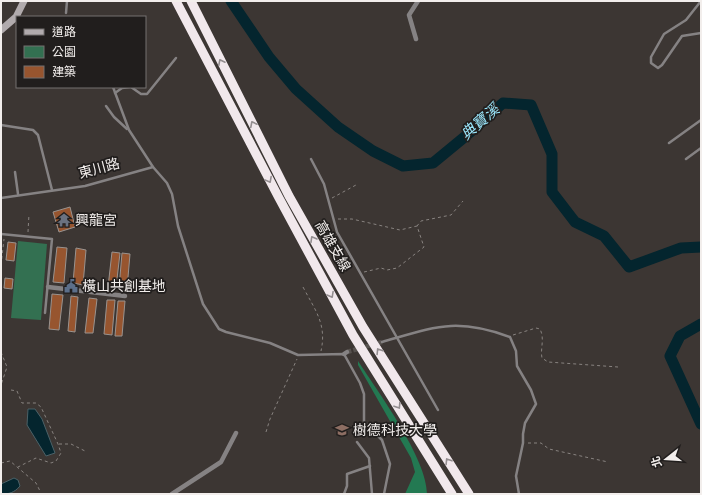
<svg xmlns="http://www.w3.org/2000/svg" width="702" height="495" font-family="Jost,'Noto Sans TC',sans-serif">
<style>
.green{fill:#337051}
.forest{fill:#237952}
.water{fill:#04252e;stroke:#4b6167}
.lines{fill:none;stroke-linecap:round;stroke-linejoin:round}
.river{stroke:#04252e;stroke-width:11}
.building{fill:#97552f;stroke:#9a938f}
.street-tunnel{stroke:#57524f;stroke-width:4.5;stroke-dasharray:4.5 2;stroke-linecap:butt}
.path{stroke:#888380;stroke-width:1;stroke-dasharray:3 3;stroke-linecap:butt}
.lane{stroke:#858283;stroke-width:2.5}
.street{stroke:#858283;stroke-width:4.5}
.secondary{stroke:#b1abad;stroke-width:7}
.highway{stroke:#f1e8ec;stroke-width:9}
.oneway{stroke:#938d8f}
.labels{text-anchor:middle;stroke-width:3.5;stroke-linejoin:round;paint-order:stroke}
.street-label{font-size:14px;fill:#f2eeec;stroke:#211e1d}
.poi-label{font-size:14px;fill:#f2eeec;stroke:#211e1d;text-anchor:start}
.water-label{font-size:15px;font-style:italic;fill:#98e3f8;stroke:#211e1d}
</style>
<rect width="100%" height="100%" fill="#3c3633"/>
<polygon class="green" points="18,241 47,244 41,320 11,318"/>
<path class="forest" d="M 358,361 C 378,392 427,458 427,494 L 405,494 L 415,472 L 411,458 L 358,365 Z"/>
<g class="water">
<polygon points="28,409 35,409 42,419 55,453 46,456 27,425"/>
<path d="M 14,478 L 18,480 L 20,486 C 14,493 9,494 1,494 L 1,484 Z"/>
</g>
<g class="lines">
<g class="river">
<polyline points="231,1 269,57 296,89 338,127 373,151 403,166 433,163 467,135 503,103 531,105 552,154 552,192 575,222 604,236 629,267 681,248 701,247"/>
<polyline points="701,324 680,336 670,356 701,424"/>
</g>
</g>
<g class="building">
<polygon points="70,207 75,227 59,232 53,212"/>
<polygon points="8,242 16,243 14,261 6,260"/>
<polygon points="57,247 67,248 64,283 53,282"/>
<polygon points="76,248 86,250 83,285 73,283"/>
<polygon points="112,252 120,253 116,288 108,287"/>
<polygon points="122,253 130,254 127,289 119,288"/>
<polygon points="5,278 13,279 12,289 4,288"/>
<polygon points="52,294 63,295 59,330 49,329"/>
<polygon points="71,296 78,297 75,332 68,331"/>
<polygon points="89,298 97,299 93,333 85,333"/>
<polygon points="107,300 115,300 112,335 104,334"/>
<polygon points="118,301 125,301 122,336 115,336"/>
</g>
<g class="lines">
<polyline class="street-tunnel" points="347,352 382,342"/>
<g class="path">
<polyline points="332,198 356,185"/>
<polyline points="338,219 352,219 400,230 417,226"/>
<polyline points="28,232 29,214"/>
<polyline points="1,265 4,239"/>
<polyline points="364,272 381,268 387,270 397,268 424,247 417,226 421,221 451,215 463,201"/>
<path d="M 303,287 C 315,310 327,324 321,351"/>
<path d="M 513,335 L 536,328 L 540,329 C 545,339 540,349 542,358 L 548,362 L 618,367"/>
<polyline points="1,352 7,367 1,385"/>
<polyline points="11,390 17,391 22,403 36,403 41,407 58,444 61,453 56,461 51,463 36,458 18,467"/>
<polyline points="266,432 270,419 297,359"/>
<polyline points="528,443 541,443 549,449 608,462"/>
<polyline points="59,444 71,444 85,451"/>
<polyline points="1,463 10,461 36,483 40,491"/>
</g>
<g class="lane">
<polyline points="701,1 686,20 664,34 651,57 651,63 658,68 662,65 682,36 701,33"/>
<polyline points="66,13 67,1"/>
<polyline points="113,87 129,130 153,167 167,183 172,194 178,226 203,304 219,329 226,332 270,343 298,355 344,354 360,383 364,394 364,422 382,440 390,464 384,494"/>
<polyline points="131,87 141,94 147,94 176,58"/>
<polyline points="115,93 122,88 130,87"/>
<polyline points="106,106 114,117 127,129"/>
<polyline points="1,125 33,130 38,135 52,190"/>
<polyline points="669,143 701,120"/>
<polyline points="311,159 324,184 337,232 438,410"/>
<polyline points="686,159 701,148"/>
<polyline points="15,172 18,194"/>
<polyline points="1,198 85,186 153,167"/>
<polyline points="1,234 52,239 45,313"/>
<path d="M 382,342 C 435,327 455,317 510,337 L 516,351 L 517,366 L 531,390 L 536,404 L 525,423 L 523,434 L 523,443 L 516,476 L 519,494"/>
<polyline points="357,442 369,458 372,494"/>
<polyline points="344,494 347,486 347,474 370,466"/>
</g>
<g class="street">
<polyline points="416,39 409,15 418,1"/>
<polyline points="48,287 125,296"/>
<polyline points="344,354 347,352"/>
<polyline points="172,494 221,462 236,433"/>
</g>
<polyline class="secondary" points="1,30 16,17 24,1"/>
<g class="highway">
<polyline points="176,1 279,198 353,335 452,494"/>
<polyline points="191,1 289,196 363,327 469,494"/>
</g>
</g>
<defs><path id="oneway-chevron" d="M-2-3.5L2.5 0L-2 3.5" fill="none" stroke-width="1.6" stroke-linecap="round" stroke-linejoin="round"/></defs>
<g class="oneway">
<use href="#oneway-chevron" transform="translate(221 62) rotate(-117)"/>
<use href="#oneway-chevron" transform="translate(253 124) rotate(-117)"/>
<use href="#oneway-chevron" transform="translate(269 180) rotate(62)"/>
<use href="#oneway-chevron" transform="translate(313 239) rotate(-120)"/>
<use href="#oneway-chevron" transform="translate(331 295) rotate(61)"/>
<use href="#oneway-chevron" transform="translate(379 351) rotate(-122)"/>
<use href="#oneway-chevron" transform="translate(398 406) rotate(58)"/>
<use href="#oneway-chevron" transform="translate(448 461) rotate(-122)"/>
</g>
<defs>
<g id="temple-bare" transform="scale(1.08)"><path d="M0-6L5-2H3V0L6.5 2.5H4V6H1.5V3h-3V6H-4V2.5H-6.5L-3 0V-2H-5Z" fill="#6b7280" stroke="#211e1d" stroke-width="2.5" paint-order="stroke"/></g>
<g id="civic-bare" transform="scale(1.08)"><path d="M-.6-6.5H3V-4.5H.6V-3L4-1V1h2V6H-6V1h2V-1L-.6-3ZM-1.2 2.5V6h2.4V2.5Z" fill="#5c6f8a" stroke="#211e1d" stroke-width="2.5" paint-order="stroke"/></g>
<g id="university-bare" transform="scale(1.08)"><path d="M0-5L7-2L0 1L-7-2ZM-4 1L0 2.5L4 1V4Q0 6-4 4Z" fill="#8d6e63" stroke="#211e1d" stroke-width="2.5" paint-order="stroke"/></g>
</defs>
<g fill-rule="evenodd">
<use href="#temple-bare" x="64" y="220"/>
<use href="#civic-bare" x="71" y="286"/>
<use href="#university-bare" x="342" y="430"/>
</g>
<g class="labels">
<g class="street-label">
<text transform="translate(99 168) rotate(-15)" y="5">東川路</text>
<text transform="translate(333 246) rotate(60)" y="5">高雄支線</text>
</g>
<g class="poi-label">
<text x="75" y="225">興龍宮</text>
<text x="82" y="291">橫山共創基地</text>
<text x="353" y="435">樹德科技大學</text>
</g>
<g class="water-label">
<text transform="translate(480 122) rotate(-41)" y="5">典寶溪</text>
</g>
</g>
<rect width="702" height="495" fill="none" stroke="#f2eeec" stroke-width="4"/>
<rect x="16" y="16" width="130" height="72" fill="#211e1d" stroke="#757170"/>
<rect x="24" y="29" width="20" height="6" fill="#b1abad" stroke="#757170"/>
<text x="52" y="36" font-size="12" fill="#f2eeec">道路</text>
<rect x="24" y="46" width="20" height="12" fill="#337051" stroke="#757170"/>
<text x="52" y="56" font-size="12" fill="#f2eeec">公園</text>
<rect x="24" y="66" width="20" height="12" fill="#97552f" stroke="#757170"/>
<text x="52" y="76" font-size="12" fill="#f2eeec">建築</text>
<g transform="translate(666 459) rotate(253)" stroke="#211e1d" stroke-width="3" paint-order="stroke">
<path d="M0-3L7 15L0 10L-7 15Z" fill="#f2eeec"/>
<text y="-6" font-size="11" font-weight="bold" text-anchor="middle" fill="#f2eeec">北</text>
</g>
</svg>
